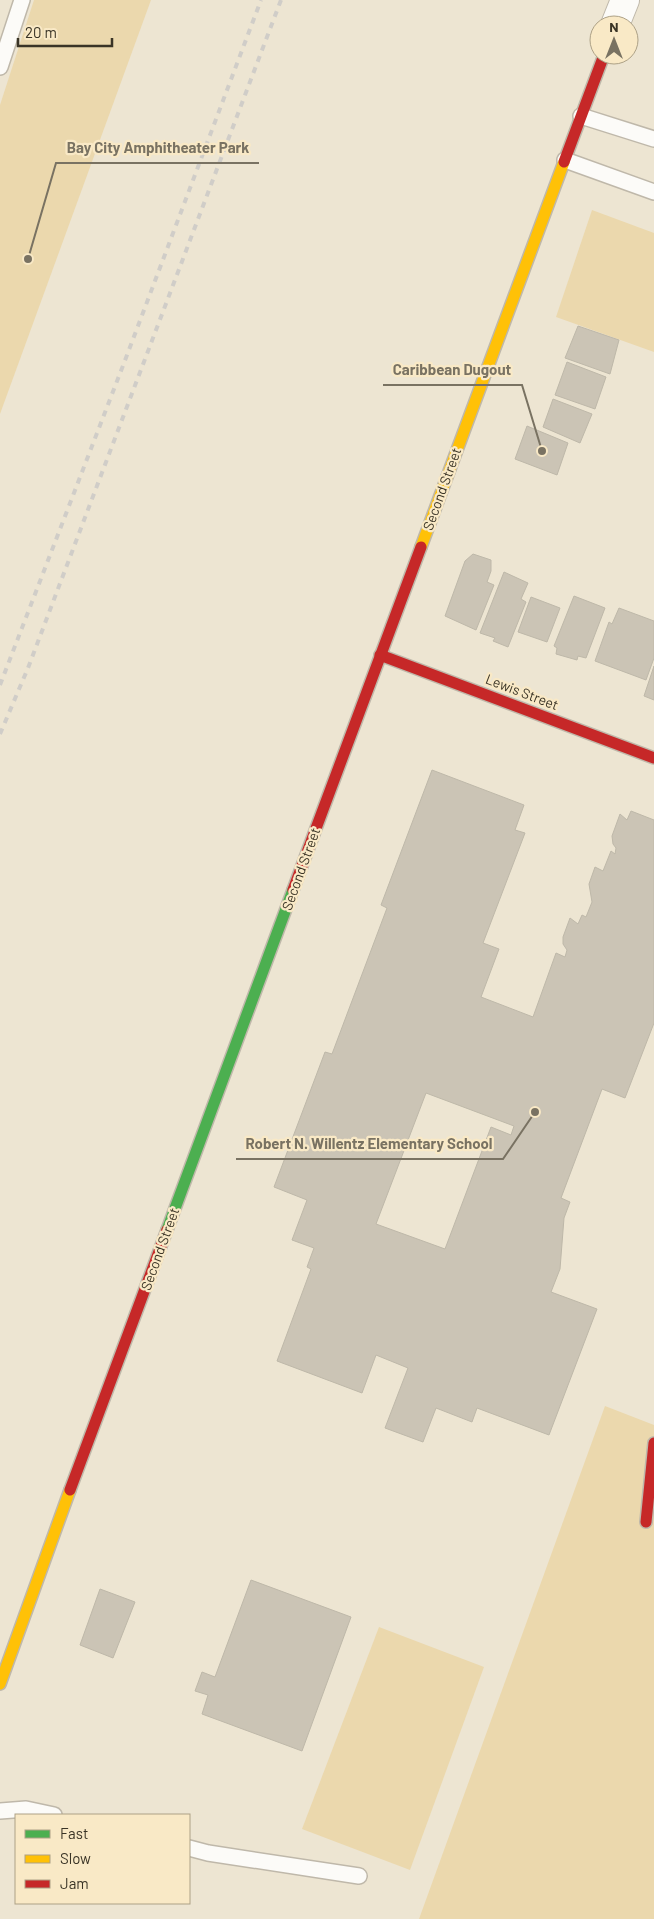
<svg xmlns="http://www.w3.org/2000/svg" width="654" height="1919" font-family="Barlow,sans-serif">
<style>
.green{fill:#ebd8ad}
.building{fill:#cbc4b5;stroke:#beb8a9;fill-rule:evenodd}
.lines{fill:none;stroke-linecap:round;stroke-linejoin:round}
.lane-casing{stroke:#bfb8aa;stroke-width:18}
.street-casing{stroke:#bfb8aa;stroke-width:30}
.fast-casing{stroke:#bfb8aa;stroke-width:14}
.slow-casing{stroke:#bfb8aa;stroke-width:14}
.jam-casing{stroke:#bfb8aa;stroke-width:14}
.lane{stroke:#fcfbf8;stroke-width:15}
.street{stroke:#fcfbf8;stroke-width:28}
.fast{stroke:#4caf50;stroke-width:11}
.slow{stroke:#ffc107;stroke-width:11}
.jam{stroke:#c62828;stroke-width:11}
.rail{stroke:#d0cdc8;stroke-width:4;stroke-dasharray:6 6;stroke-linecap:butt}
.labels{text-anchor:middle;stroke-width:4.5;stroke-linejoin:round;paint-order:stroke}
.street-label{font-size:14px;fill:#3a3426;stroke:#f9e9c6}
.leader{fill:none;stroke:#797262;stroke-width:2}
.callout-dot{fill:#797262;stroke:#f9e9c6;stroke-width:2}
.callout-label{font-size:15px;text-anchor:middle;font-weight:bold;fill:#797262;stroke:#f9e9c6;stroke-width:4.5;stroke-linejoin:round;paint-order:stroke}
</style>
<rect width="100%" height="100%" fill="#ede5d2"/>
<g class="green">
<polygon points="34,0 151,0 0,414 0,105"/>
<polygon points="592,210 654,233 654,352 556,317"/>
<polygon points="605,1406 654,1425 654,1919 419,1919"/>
<polygon points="379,1627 484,1667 410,1870 302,1829"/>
</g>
<g class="building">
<polygon points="578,326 619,340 610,374 565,358"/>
<polygon points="567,362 606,377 595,409 555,395"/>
<polygon points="553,399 592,414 580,443 543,427"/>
<polygon points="527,426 568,443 557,475 515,459"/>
<polygon points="473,554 491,560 491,571 487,582 494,585 476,630 445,616 465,561"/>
<polygon points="504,572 528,583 521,599 526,602 508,647 493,641 495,638 480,633"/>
<polygon points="574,596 605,608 586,658 578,656 577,660 556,654 557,648 554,646"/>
<polygon points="531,597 560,608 547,642 518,632"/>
<polygon points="619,608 654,621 654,658 646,680 595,661 609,622 612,624"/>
<polygon points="654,666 654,700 644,696"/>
<path d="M 432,770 L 524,805 L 515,830 L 525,833 L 483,943 L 499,949 L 481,997 L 533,1017 L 556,953 L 565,957 L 567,950 L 563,944 L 563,937 L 570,918 L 578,924 L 582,915 L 586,917 L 592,902 L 589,884 L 595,867 L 603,871 L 611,851 L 615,854 L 616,848 L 613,844 L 612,836 L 620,814 L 627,820 L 631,811 L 654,820 L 654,1023 L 625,1098 L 602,1089 L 561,1198 L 570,1202 L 564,1218 L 560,1269 L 551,1292 L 597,1309 L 549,1435 L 477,1408 L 472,1422 L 436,1408 L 423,1442 L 385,1428 L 408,1368 L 376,1355 L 362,1393 L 277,1361 L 311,1269 L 307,1267 L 314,1248 L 292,1240 L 307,1200 L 274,1187 L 325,1052 L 332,1054 L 387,908 L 381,905 ZM 426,1093 L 514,1126 L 511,1135 L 491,1127 L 445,1249 L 376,1224 Z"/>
<polygon points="251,1580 351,1617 302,1751 202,1714 208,1695 195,1691 202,1672 215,1677"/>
<polygon points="100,1589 135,1602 113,1658 80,1645"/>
</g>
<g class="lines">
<g class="lane-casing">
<g id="lane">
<polyline points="0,67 22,0"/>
<polyline points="581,116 654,139"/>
<polyline points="565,160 654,192"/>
<polyline points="0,1811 26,1809 54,1815"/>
<polyline points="189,1848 208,1853 359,1876"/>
</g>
</g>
<g class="street-casing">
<polyline id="street" points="615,25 625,0"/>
</g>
<g class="fast-casing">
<polyline id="fast" points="167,1230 293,890"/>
</g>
<g class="slow-casing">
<g id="slow">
<polyline points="421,547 564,162"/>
<polyline points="0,1684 70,1490"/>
</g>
</g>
<g class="jam-casing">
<g id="jam">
<polyline points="564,162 604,55"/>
<polyline points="380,655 654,758"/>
<polyline points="293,890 421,547"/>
<polyline points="70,1490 167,1230"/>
<polyline points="646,1522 654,1443"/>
</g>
</g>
<use href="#lane" class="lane"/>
<use href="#street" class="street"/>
<use href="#fast" class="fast"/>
<use href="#slow" class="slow"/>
<use href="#jam" class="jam"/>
<g class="rail">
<polyline points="0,685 124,363 261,0"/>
<polyline points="0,734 28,668 281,0"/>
</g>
</g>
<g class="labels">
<g class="street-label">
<text transform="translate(442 489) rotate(-70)" y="5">Second Street</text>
<text transform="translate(522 692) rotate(21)" y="5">Lewis Street</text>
<text transform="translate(301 869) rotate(-70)" y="5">Second Street</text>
<text transform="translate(160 1249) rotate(-70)" y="5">Second Street</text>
</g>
</g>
<path class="leader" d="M28 259L56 163H259M542 451L522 385H383M535 1112L503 1159H236"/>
<g class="callout-dot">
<circle cx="28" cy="259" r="5"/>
<circle cx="542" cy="451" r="5"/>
<circle cx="535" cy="1112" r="5"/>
</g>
<g class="callout-label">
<text x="158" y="153">Bay City Amphitheater Park</text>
<text x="452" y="375">Caribbean Dugout</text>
<text x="369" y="1149">Robert N. Willentz Elementary School</text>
</g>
<rect x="15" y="1814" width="175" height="90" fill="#f9e9c6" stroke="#ada186"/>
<rect x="25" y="1830" width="25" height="8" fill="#4caf50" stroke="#ada186"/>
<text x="60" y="1839" font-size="15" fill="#3a3426">Fast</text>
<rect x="25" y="1855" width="25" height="8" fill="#ffc107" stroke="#ada186"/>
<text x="60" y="1864" font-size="15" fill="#3a3426">Slow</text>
<rect x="25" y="1880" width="25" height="8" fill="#c62828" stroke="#ada186"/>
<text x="60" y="1889" font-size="15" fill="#3a3426">Jam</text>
<g transform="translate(614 40)"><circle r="24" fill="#f9e9c6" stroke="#ada186"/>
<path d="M0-4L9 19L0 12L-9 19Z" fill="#797262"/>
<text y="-8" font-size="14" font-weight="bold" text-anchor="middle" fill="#3a3426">N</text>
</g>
<path d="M18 38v8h94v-8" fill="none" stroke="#3a3426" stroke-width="2.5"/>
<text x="25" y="38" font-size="15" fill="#3a3426" stroke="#f9e9c6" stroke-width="4" paint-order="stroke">20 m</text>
</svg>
